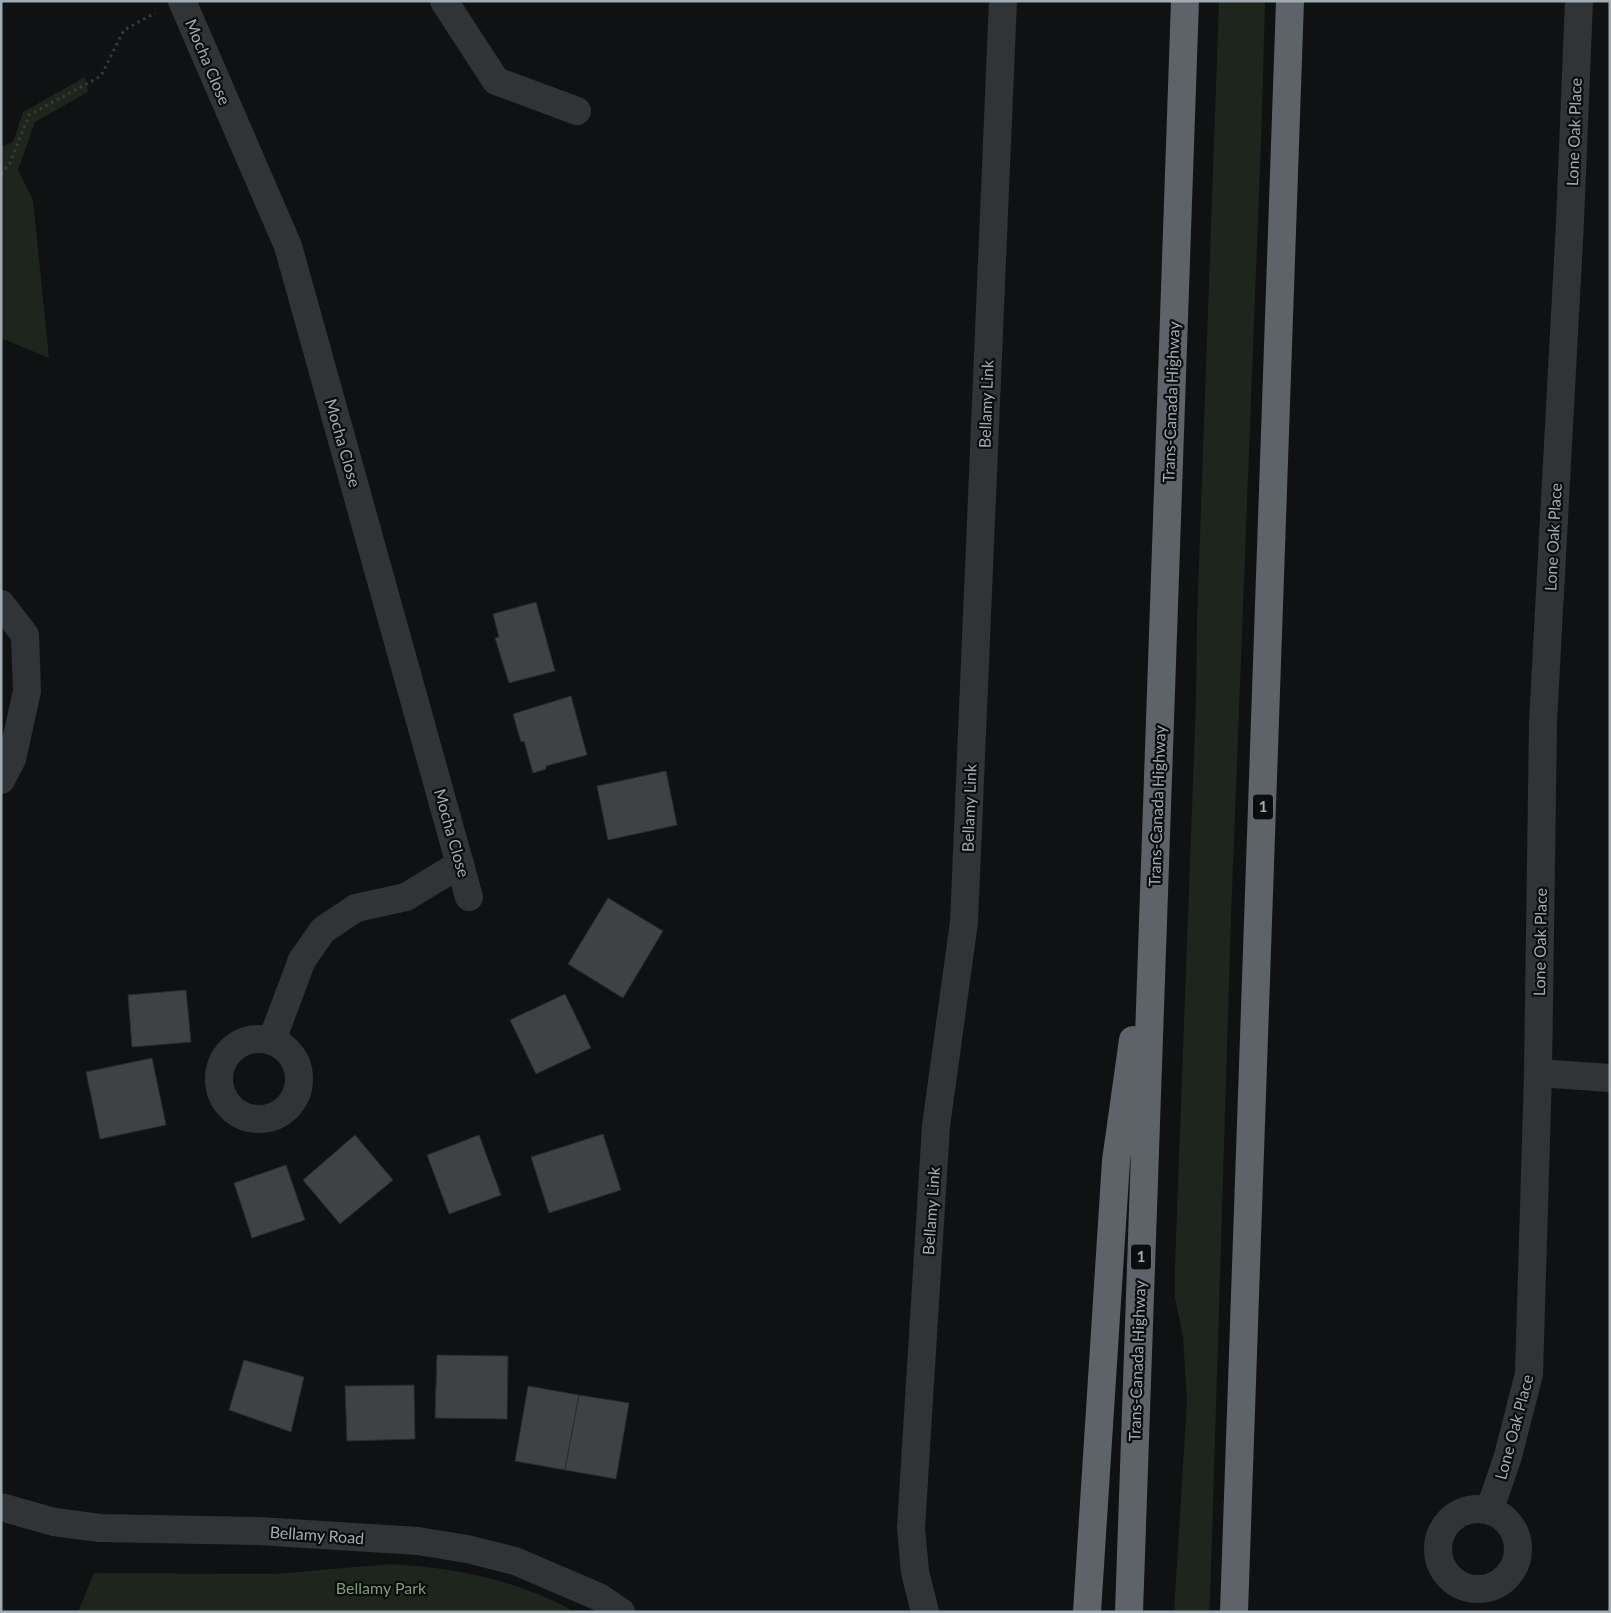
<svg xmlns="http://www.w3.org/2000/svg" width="1611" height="1613" font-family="Lato,sans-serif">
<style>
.green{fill:#1d251d}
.building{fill:#3f4245;stroke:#2a2b2e}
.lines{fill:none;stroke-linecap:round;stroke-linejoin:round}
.path{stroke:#373b3e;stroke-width:3;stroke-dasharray:2.5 4;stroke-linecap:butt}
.minor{stroke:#313437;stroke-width:28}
.highway{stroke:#5d6368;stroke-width:28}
.labels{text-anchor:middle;stroke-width:4.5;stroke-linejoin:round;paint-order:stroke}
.shield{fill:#0b0c0d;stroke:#747b81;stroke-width:1}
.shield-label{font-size:15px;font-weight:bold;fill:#a1abb3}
.street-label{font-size:16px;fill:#a1abb3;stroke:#0b0c0d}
.park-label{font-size:16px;fill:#7f9e78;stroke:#0b0c0d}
</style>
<rect width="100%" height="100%" fill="#101112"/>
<g class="green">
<polygon points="1219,1 1265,1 1262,115 1231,918 1210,1602 1209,1612 1174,1612 1187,1401 1183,1337 1175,1298 1175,1265 1196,700 1197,620"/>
<polygon points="85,77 88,92 35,122 18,170 33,200 49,358 1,338 1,147 13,142 23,112"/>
<path d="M 391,1564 C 457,1568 517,1580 575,1612 L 78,1612 L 94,1573 L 273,1574 Z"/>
</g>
<g class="building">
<polygon points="536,602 555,671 509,683 495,638 499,637 493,614"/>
<polygon points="571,696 587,755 546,766 546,769 533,773 524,741 521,742 513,714"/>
<polygon points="666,771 677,825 608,840 597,786"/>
<polygon points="608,898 663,931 623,998 568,964"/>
<polygon points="186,990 191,1042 132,1047 128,995"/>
<polygon points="565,994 591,1048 536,1074 510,1020"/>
<polygon points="152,1058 166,1125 100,1139 86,1072"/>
<polygon points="603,1134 621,1190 549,1213 531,1157"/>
<polygon points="355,1135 393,1180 340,1224 303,1180"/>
<polygon points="479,1135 501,1195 449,1214 427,1155"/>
<polygon points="286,1165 305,1220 252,1238 234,1183"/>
<polygon points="437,1355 508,1356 507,1419 435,1418"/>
<polygon points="244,1360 304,1377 291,1432 229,1410"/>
<polygon points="414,1385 415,1439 347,1441 345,1386"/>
<polygon points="528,1386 579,1395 565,1470 515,1461"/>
<polygon points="579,1395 629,1403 616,1479 565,1470"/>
</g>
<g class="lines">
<polyline class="path" points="1,174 10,163 29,115 101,76 124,30 155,13"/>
<g class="minor">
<polyline points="182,1 288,246 469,897"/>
<polyline points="444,1 496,81 577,111"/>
<polyline points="1,604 25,635 27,691 12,759 1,780"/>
<circle cx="259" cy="1079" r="40"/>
<polyline points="272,1040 302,960 323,930 356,908 406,897 460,864"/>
<polyline points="1538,1073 1610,1078"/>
<polyline points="1,1507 54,1522 100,1528 258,1531 418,1541 467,1549 515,1561 599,1597 621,1612"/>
<circle cx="1478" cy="1549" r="40"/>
<polyline points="1490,1509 1508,1456 1529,1374 1538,1073 1543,722 1570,222 1579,1"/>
<polyline points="925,1612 915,1572 911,1528 936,1126 964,922 1003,1"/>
</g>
<g class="highway">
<polyline points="1087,1612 1116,1161 1133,1040"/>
<polyline points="1129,1612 1185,1"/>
<polyline points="1234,1612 1290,1"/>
</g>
</g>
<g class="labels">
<g class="shield">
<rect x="1253" y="794.5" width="20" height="25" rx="4"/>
<rect x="1131" y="1244.5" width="20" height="25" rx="4"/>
</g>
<g class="shield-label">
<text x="1263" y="812">1</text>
<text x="1141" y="1262">1</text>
</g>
<g class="street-label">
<text transform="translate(208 62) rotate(67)" y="6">Mocha Close</text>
<text transform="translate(1574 132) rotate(-88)" y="6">Lone Oak Place</text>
<text transform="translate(1171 402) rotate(-88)" y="6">Trans-Canada Highway</text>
<text transform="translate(986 404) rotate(-88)" y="6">Bellamy Link</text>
<text transform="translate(343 443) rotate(74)" y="6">Mocha Close</text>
<text transform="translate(1553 537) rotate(-87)" y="6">Lone Oak Place</text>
<text transform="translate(1157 806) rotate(-88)" y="6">Trans-Canada Highway</text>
<text transform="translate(969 808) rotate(-88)" y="6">Bellamy Link</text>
<text transform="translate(452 833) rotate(74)" y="6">Mocha Close</text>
<text transform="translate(1540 942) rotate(-89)" y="6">Lone Oak Place</text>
<text transform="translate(931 1211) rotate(-86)" y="6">Bellamy Link</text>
<text transform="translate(1137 1361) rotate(-88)" y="6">Trans-Canada Highway</text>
<text transform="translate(1514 1427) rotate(-75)" y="6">Lone Oak Place</text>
<text transform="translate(317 1535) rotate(4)" y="6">Bellamy Road</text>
</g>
<g class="park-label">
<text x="381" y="1594">Bellamy Park</text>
</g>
</g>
<rect width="1611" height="1613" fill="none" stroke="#a1abb3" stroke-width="5"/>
</svg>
